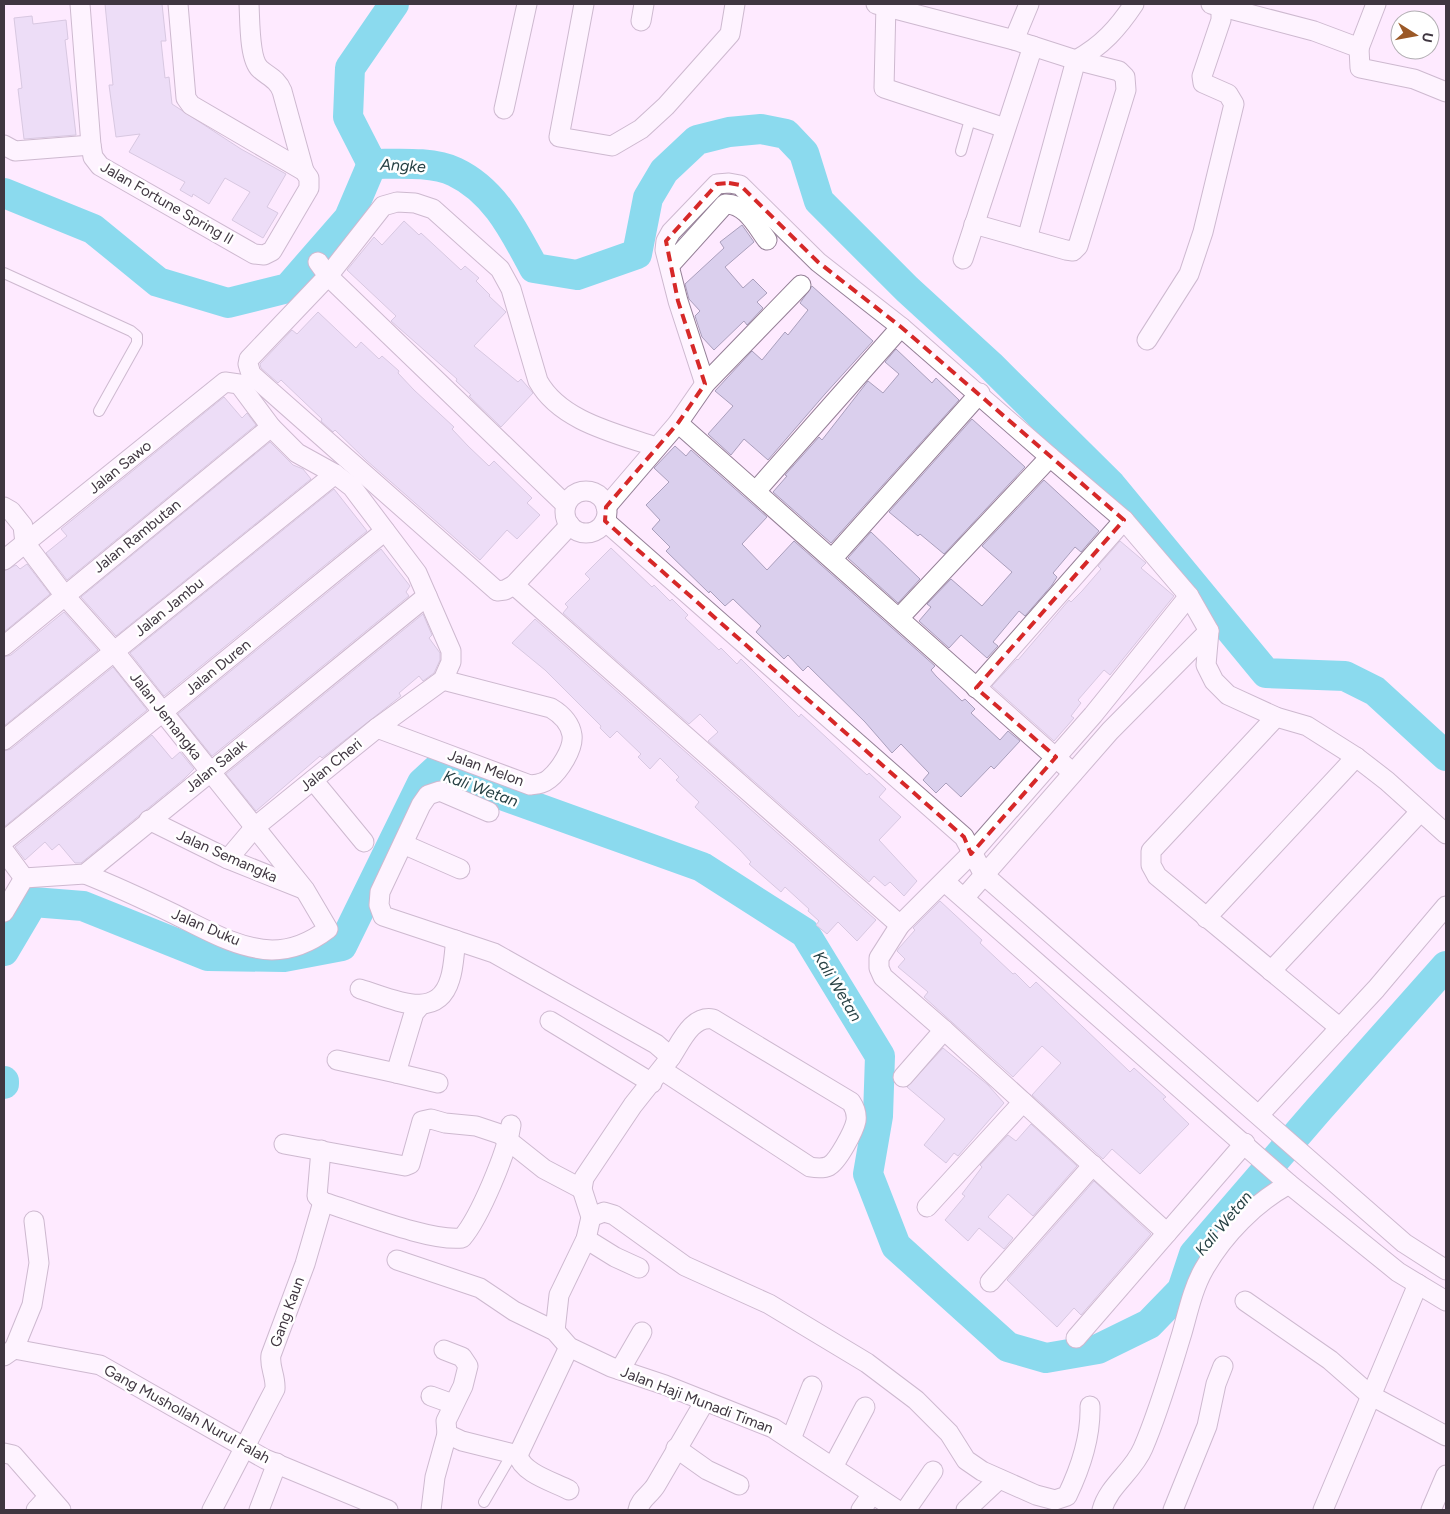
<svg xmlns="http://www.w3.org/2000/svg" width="1450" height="1514" font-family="Figtree,sans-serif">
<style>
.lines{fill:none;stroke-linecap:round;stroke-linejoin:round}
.river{stroke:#02c7d9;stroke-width:30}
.building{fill:#dacfed;stroke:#aa9fbc}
.lane-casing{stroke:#947f96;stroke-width:12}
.street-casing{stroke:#947f96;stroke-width:21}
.lane{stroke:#fff;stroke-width:10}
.street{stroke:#fff;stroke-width:19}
.marked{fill:none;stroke:#d62828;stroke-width:4;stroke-dasharray:10 6;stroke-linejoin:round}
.labels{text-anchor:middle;stroke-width:5;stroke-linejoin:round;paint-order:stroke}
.street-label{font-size:15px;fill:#3f3640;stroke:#fff}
.water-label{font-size:16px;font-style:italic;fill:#274144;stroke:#fff}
</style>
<rect width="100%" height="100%" fill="#feeaff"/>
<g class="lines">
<g class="river">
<path d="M 394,4 L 350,68 L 348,117 L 372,164 C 396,164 433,161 455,172 C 495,191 514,231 534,268 L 577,275 L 637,254 L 648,198 L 664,171 L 697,140 L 729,132 L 761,129 L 786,134 L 804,153 L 819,201 L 907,289 L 990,365 L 1111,485 L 1266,673 L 1345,676 L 1375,691 L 1446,756"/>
<polyline points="4,193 93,229 158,282 228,303 288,288 349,218 372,164"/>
<polyline points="4,951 33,902 83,906 208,956 284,957 342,946 422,783 435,771 702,867 805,933 880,1056 878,1116 868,1174 896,1246 1008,1347 1046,1358 1098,1349 1149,1324 1182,1290 1194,1254 1319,1109 1446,966"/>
<polyline points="4,1081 4,1084"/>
</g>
</g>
<g class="building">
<polygon points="105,4 162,4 166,41 161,41 165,78 169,77 172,104 241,149 286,174 267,207 278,213 263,238 232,220 250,192 225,178 209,204 193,194 192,197 180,190 185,182 129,152 140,134 116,137 109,85 113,85"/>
<polygon points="32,16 33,24 66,20 68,39 65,40 76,135 24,139 18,89 22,88 14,18"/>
<polygon points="404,221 419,235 421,233 461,270 465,266 479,278 476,281 490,295 489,296 506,312 474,346 518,382 521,379 533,393 501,427 469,396 471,395 456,381 457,379 391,321 396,316 347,270 374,237 382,245"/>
<polygon points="742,225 754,242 725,267 743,288 753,279 767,293 757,302 763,308 747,325 744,321 714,350 702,337 695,316 700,311 689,299 685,284 724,248 720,242"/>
<polygon points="812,286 873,341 825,394 768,460 744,439 731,455 708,434 733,406 715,391 752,351 762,360 785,332 788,335 808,310 800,303"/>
<polygon points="318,312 356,348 361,342 379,359 382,356 399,371 398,373 414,390 454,427 452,429 468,446 489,466 494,461 532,498 527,503 540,515 517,539 507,530 480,560 366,460 335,430 333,432 321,421 322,419 281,380 278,383 261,368 260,364 292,330 297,334"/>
<polygon points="896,349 932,383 936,378 959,400 831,543 773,492 787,476 785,475 819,437 822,440 868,381 883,393 899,374 885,362"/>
<polygon points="224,397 242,418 247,413 256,425 67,580 46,553 67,536 61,529"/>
<polygon points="972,419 1025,467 944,554 920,534 918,536 889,512"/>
<polygon points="270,442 293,465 303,469 311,479 116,636 81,597"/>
<polygon points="675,446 686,456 691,450 767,517 742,544 767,570 794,541 935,666 931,670 936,676 962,701 965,699 975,709 971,713 1000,740 1008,731 1020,741 994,769 991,766 961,797 946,783 936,793 923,780 929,773 901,744 892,753 865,722 808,666 803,671 788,655 784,659 756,632 761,626 733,599 725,606 710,591 709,593 666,551 670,547 652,529 660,520 646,505 669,482 654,468"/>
<polygon points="1044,480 1099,531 1081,552 1075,547 1053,573 1057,577 1052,585 1025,616 1019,611 993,642 998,646 987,658 961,635 949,648 919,621 931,607 927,604 951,579 982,606 1012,572 982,546"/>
<polygon points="334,489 367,531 164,696 130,653"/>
<polygon points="871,532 920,579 898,603 848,558"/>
<polygon points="1120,541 1146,563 1141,568 1174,596 1110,675 1104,670 1078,700 1081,703 1071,716 1074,718 1054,741 992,686 1017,659 1018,660 1069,600 1071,602 1082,591 1101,569 1098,566"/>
<polygon points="611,548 652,587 654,585 670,601 672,599 688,615 685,618 719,650 721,648 737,664 741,659 799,717 801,714 867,775 869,773 886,789 879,797 901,817 879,840 917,881 904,896 890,882 885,886 874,876 869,882 708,741 718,732 700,714 689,724 563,613 568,607 565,604 590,579 585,574"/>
<polygon points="381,549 410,586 406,592 409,596 212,756 178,714"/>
<polygon points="27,564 50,594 4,632 4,571 16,565 20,569"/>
<polygon points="64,612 98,650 4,726 4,657 11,655"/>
<polygon points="423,614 432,635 429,638 440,653 440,660 434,673 423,681 419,676 399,693 401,696 322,758 320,756 256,811 226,774"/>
<polygon points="535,619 876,920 857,941 838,922 827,934 816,925 819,921 808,911 809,909 785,887 781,892 749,864 751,862 740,850 695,807 699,802 676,780 679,777 660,758 650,769 638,757 641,754 617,731 610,738 600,728 601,726 545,670 512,643"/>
<polygon points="113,667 147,710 4,827 4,751 11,749"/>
<polygon points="152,735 172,759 180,752 194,769 184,779 81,863 75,863 59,844 52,850 45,842 25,860 15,847"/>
<polygon points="940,901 982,940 980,943 1013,974 1015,973 1030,988 1036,982 1130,1072 1134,1068 1155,1087 1166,1097 1163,1099 1189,1124 1140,1174 1112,1149 1103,1159 1032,1095 1061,1063 1042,1046 1013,1077 924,997 928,992 898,967 905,959 897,951 899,948 915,930 913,928"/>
<polygon points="943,1048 988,1085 1004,1103 958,1156 954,1153 946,1163 924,1145 945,1119 907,1087"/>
<polygon points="1031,1124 1077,1166 1033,1216 1008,1194 988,1217 1013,1238 1004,1249 979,1228 968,1241 945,1220 965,1196 962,1194 982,1167 980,1165 1008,1135 1016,1141"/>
<polygon points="1094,1181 1151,1234 1081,1315 1074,1308 1057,1327 1007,1280"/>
</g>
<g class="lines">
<g class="lane-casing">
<g id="lane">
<polyline points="961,151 971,116"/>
<polyline points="4,273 131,331 137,336 137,343 99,411"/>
<polyline points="484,1502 512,1454"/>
</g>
</g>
<g class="street-casing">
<g id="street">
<polyline points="80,4 91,145 93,157 100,166 254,254 264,255 272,251 309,188 309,178 304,171 191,105 186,98 178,4"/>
<path d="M 249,4 C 250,20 249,59 260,69 C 269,77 277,79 282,91 L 304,171"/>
<polyline points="584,4 559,137 612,146 641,129 666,106 730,34 735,4"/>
<polyline points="876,4 1014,40 1076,60 1119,71 1125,77 1126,90 1078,246 1073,251 1066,250 974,224"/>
<polyline points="886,4 884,88 1005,128"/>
<polyline points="1211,4 1314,31 1354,46 1359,48 1360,68 1414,79 1446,92"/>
<polyline points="641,21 644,4"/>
<polyline points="1014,40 1029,4"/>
<polyline points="1359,48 1376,4"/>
<polyline points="504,109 527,4"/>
<polyline points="4,145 15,151 91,145"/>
<path d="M 1027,239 L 1076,60 C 1102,46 1118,28 1134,4"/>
<polyline points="963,259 1033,46"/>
<polyline points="318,262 328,276 566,505"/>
<path d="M 670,265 L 725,204 C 745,203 756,225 767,240"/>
<polyline points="1147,340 1189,274 1203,232 1234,104 1228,94 1203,83 1202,76 1221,20 1221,4"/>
<polyline points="705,384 678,301 665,250 666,241 671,232 717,184 729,183 740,185 818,262 901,327 1050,457"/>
<polyline points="678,423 1073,773"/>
<polyline points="756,491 901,327"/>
<circle cx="586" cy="512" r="21"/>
<path d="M 4,507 L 11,511 L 23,526 L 25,543 L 65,596 L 114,651 L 305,890 L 328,929 C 311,942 294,950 272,950 C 237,949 203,928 172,913 C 143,899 115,886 85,874"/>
<polyline points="606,507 678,423 705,384 801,285"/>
<polyline points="605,521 964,837 984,875 1404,1243 1446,1270"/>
<path d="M 570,525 L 514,585 L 505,590 L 497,591 L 251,374 L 248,364 L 249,359 L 328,276 L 383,206 L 397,202 L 415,203 L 433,209 L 500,269 L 511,289 L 538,381 C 560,421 615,433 656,447"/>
<polyline points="832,559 980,393"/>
<polyline points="4,560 225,382 239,384 271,427 297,453 335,474 352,487 417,573 451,651 451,662 443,680 377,728 255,827 228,859"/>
<polyline points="514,585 900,925"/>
<polyline points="899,618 1050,457 1124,520 1189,596 1209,631 1206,665 1214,681 1228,695 1276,717 1307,726 1356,757 1387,781 1446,834"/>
<polyline points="4,646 271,427"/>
<polyline points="976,688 1124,520"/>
<polyline points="1276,717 1151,851 1151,865 1157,876 1340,1028"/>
<path d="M 377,728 L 530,785 C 537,784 543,784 549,779 C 559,771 574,749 572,735 C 570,722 561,714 551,708 L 443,680"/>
<polyline points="4,740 335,474"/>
<polyline points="313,780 364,842"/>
<polyline points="489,812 440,791 428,795 421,805 380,892 379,905 383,916 494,953 656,1044 671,1057 633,1105 584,1178 582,1189 591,1217 586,1239 559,1295 555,1331"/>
<polyline points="149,820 228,859 303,889"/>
<polyline points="4,841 385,531"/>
<polyline points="403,844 460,869"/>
<polyline points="4,851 24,878"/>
<polyline points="945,882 1289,1184 1398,1272 1446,1301"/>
<polyline points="964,898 1110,731 1209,631"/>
<polyline points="4,912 24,878 85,874 427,596"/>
<polyline points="1206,918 1356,757"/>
<polyline points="1271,971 1420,812"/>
<path d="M 360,989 C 391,998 437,1023 450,979 C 454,967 454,952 456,940"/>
<polyline points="420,1006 414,1013 396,1073 438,1083"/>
<polyline points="550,1021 652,1083"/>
<polyline points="337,1060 396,1073"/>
<path d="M 662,1070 L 810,1167 C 816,1168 823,1169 829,1166 C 838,1161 854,1131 856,1121 C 857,1114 855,1108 851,1102 L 713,1019 C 692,1015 681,1042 671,1057"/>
<polyline points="903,1077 944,1030"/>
<polyline points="1259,1115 1376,989 1446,906"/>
<polyline points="284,1144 405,1166 410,1164 422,1121 431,1119 445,1123 476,1126 500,1134 544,1169 582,1189"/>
<path d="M 321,1150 L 317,1196 L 323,1202 C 357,1212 430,1242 462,1238 C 480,1217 507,1152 511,1125"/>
<polyline points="927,1207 1023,1102"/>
<path d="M 591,1217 L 604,1212 L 614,1215 L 685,1266 L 769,1304 L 867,1363 L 916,1400 L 949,1433 L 966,1460 L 982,1471 L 1036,1495 L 1055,1500 L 1067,1496 C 1081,1467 1091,1437 1090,1406"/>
<polyline points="1167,1233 944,1030 883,977 879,968 879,958 900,925 971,854 1093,715 1189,596"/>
<polyline points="586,1239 615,1257 639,1268"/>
<polyline points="397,1260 480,1288 514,1311 555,1331 569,1347 611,1367 665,1385 773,1428 897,1510"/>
<polyline points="990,1282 1093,1165"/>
<polyline points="1245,1301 1330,1360 1370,1395 1446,1436"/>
<polyline points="1076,1338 1245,1143"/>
<polyline points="14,1349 32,1305 39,1263 34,1221"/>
<polyline points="4,1356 14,1349 100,1365 265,1459 388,1510"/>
<polyline points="620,1370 642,1332"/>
<polyline points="431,1396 453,1404"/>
<polyline points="447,1434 462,1441 518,1455"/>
<polyline points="791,1439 812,1386"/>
<polyline points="676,1448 707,1470 739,1485"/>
<polyline points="4,1453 13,1455 61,1510"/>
<polyline points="518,1455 569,1347"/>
<path d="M 518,1455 C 522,1473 554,1482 569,1490"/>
<polyline points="833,1467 865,1407"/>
<polyline points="36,1510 48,1497"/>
<path d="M 212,1510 L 275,1389 C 276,1376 269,1367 271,1355 L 305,1264 L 323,1202"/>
<polyline points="259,1510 277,1463"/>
<polyline points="431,1510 435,1477 447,1434 446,1421 463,1386 468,1366 462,1357 444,1350"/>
<path d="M 638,1510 C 640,1499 650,1495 656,1485 L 705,1401"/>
<polyline points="861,1510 872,1494"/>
<polyline points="906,1510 933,1471"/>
<polyline points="966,1510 999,1479"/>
<path d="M 1102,1510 C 1109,1485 1133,1472 1143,1448 C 1159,1411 1170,1372 1182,1333 C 1188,1312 1193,1288 1204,1269 C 1224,1234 1255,1203 1289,1184"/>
<polyline points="1173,1510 1207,1426 1216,1384 1223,1366"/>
<polyline points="1323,1510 1418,1284"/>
<polyline points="1431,1510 1446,1475"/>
</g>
</g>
<use href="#lane" class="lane"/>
<use href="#street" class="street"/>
</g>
<path d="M0 0H1450V1514H0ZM 729,183 L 740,185 L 818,262 L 901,327 L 1124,520 L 976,688 L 1056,757 L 971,854 L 964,837 L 605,521 L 606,507 L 678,423 L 705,384 L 678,301 L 666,241 L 717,184 Z" fill="#feeaff" fill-opacity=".55" fill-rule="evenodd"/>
<path class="marked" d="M 729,183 L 740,185 L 818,262 L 901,327 L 1124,520 L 976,688 L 1056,757 L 971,854 L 964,837 L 605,521 L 606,507 L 678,423 L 705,384 L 678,301 L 666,241 L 717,184 Z"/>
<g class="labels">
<g class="street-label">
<text transform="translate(167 203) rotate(30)" y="5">Jalan Fortune Spring II</text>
<text transform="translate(120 467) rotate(-39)" y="5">Jalan Sawo</text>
<text transform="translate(137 536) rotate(-39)" y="5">Jalan Rambutan</text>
<text transform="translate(169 607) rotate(-39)" y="5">Jalan Jambu</text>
<text transform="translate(218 667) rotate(-39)" y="5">Jalan Duren</text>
<text transform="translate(166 716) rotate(52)" y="5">Jalan Jemangka</text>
<text transform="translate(331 765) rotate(-39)" y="5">Jalan Cheri</text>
<text transform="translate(216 766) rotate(-39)" y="5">Jalan Salak</text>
<text transform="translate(486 768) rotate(20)" y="5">Jalan Melon</text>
<text transform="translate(227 856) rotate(24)" y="5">Jalan Semangka</text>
<text transform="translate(206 927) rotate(23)" y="5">Jalan Duku</text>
<text transform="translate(287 1312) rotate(-70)" y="5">Gang Kaun</text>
<text transform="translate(697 1400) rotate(21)" y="5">Jalan Haji Munadi Timan</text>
<text transform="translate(187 1414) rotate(29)" y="5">Gang Mushollah Nurul Falah</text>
</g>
<g class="water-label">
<text transform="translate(403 165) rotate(3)" y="6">Angke</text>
<text transform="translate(481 788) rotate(20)" y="6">Kali Wetan</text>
<text transform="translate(838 986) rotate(59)" y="6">Kali Wetan</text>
<text transform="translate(1223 1223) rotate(-50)" y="6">Kali Wetan</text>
</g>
</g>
<rect width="1450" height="1514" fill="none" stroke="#3f3640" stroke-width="10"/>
<g transform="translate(1415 35) rotate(101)"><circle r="24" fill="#ffffff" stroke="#b2afb3"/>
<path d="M0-4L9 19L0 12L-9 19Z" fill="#9b5927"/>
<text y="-8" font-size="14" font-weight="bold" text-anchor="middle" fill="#3f3640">U</text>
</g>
</svg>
